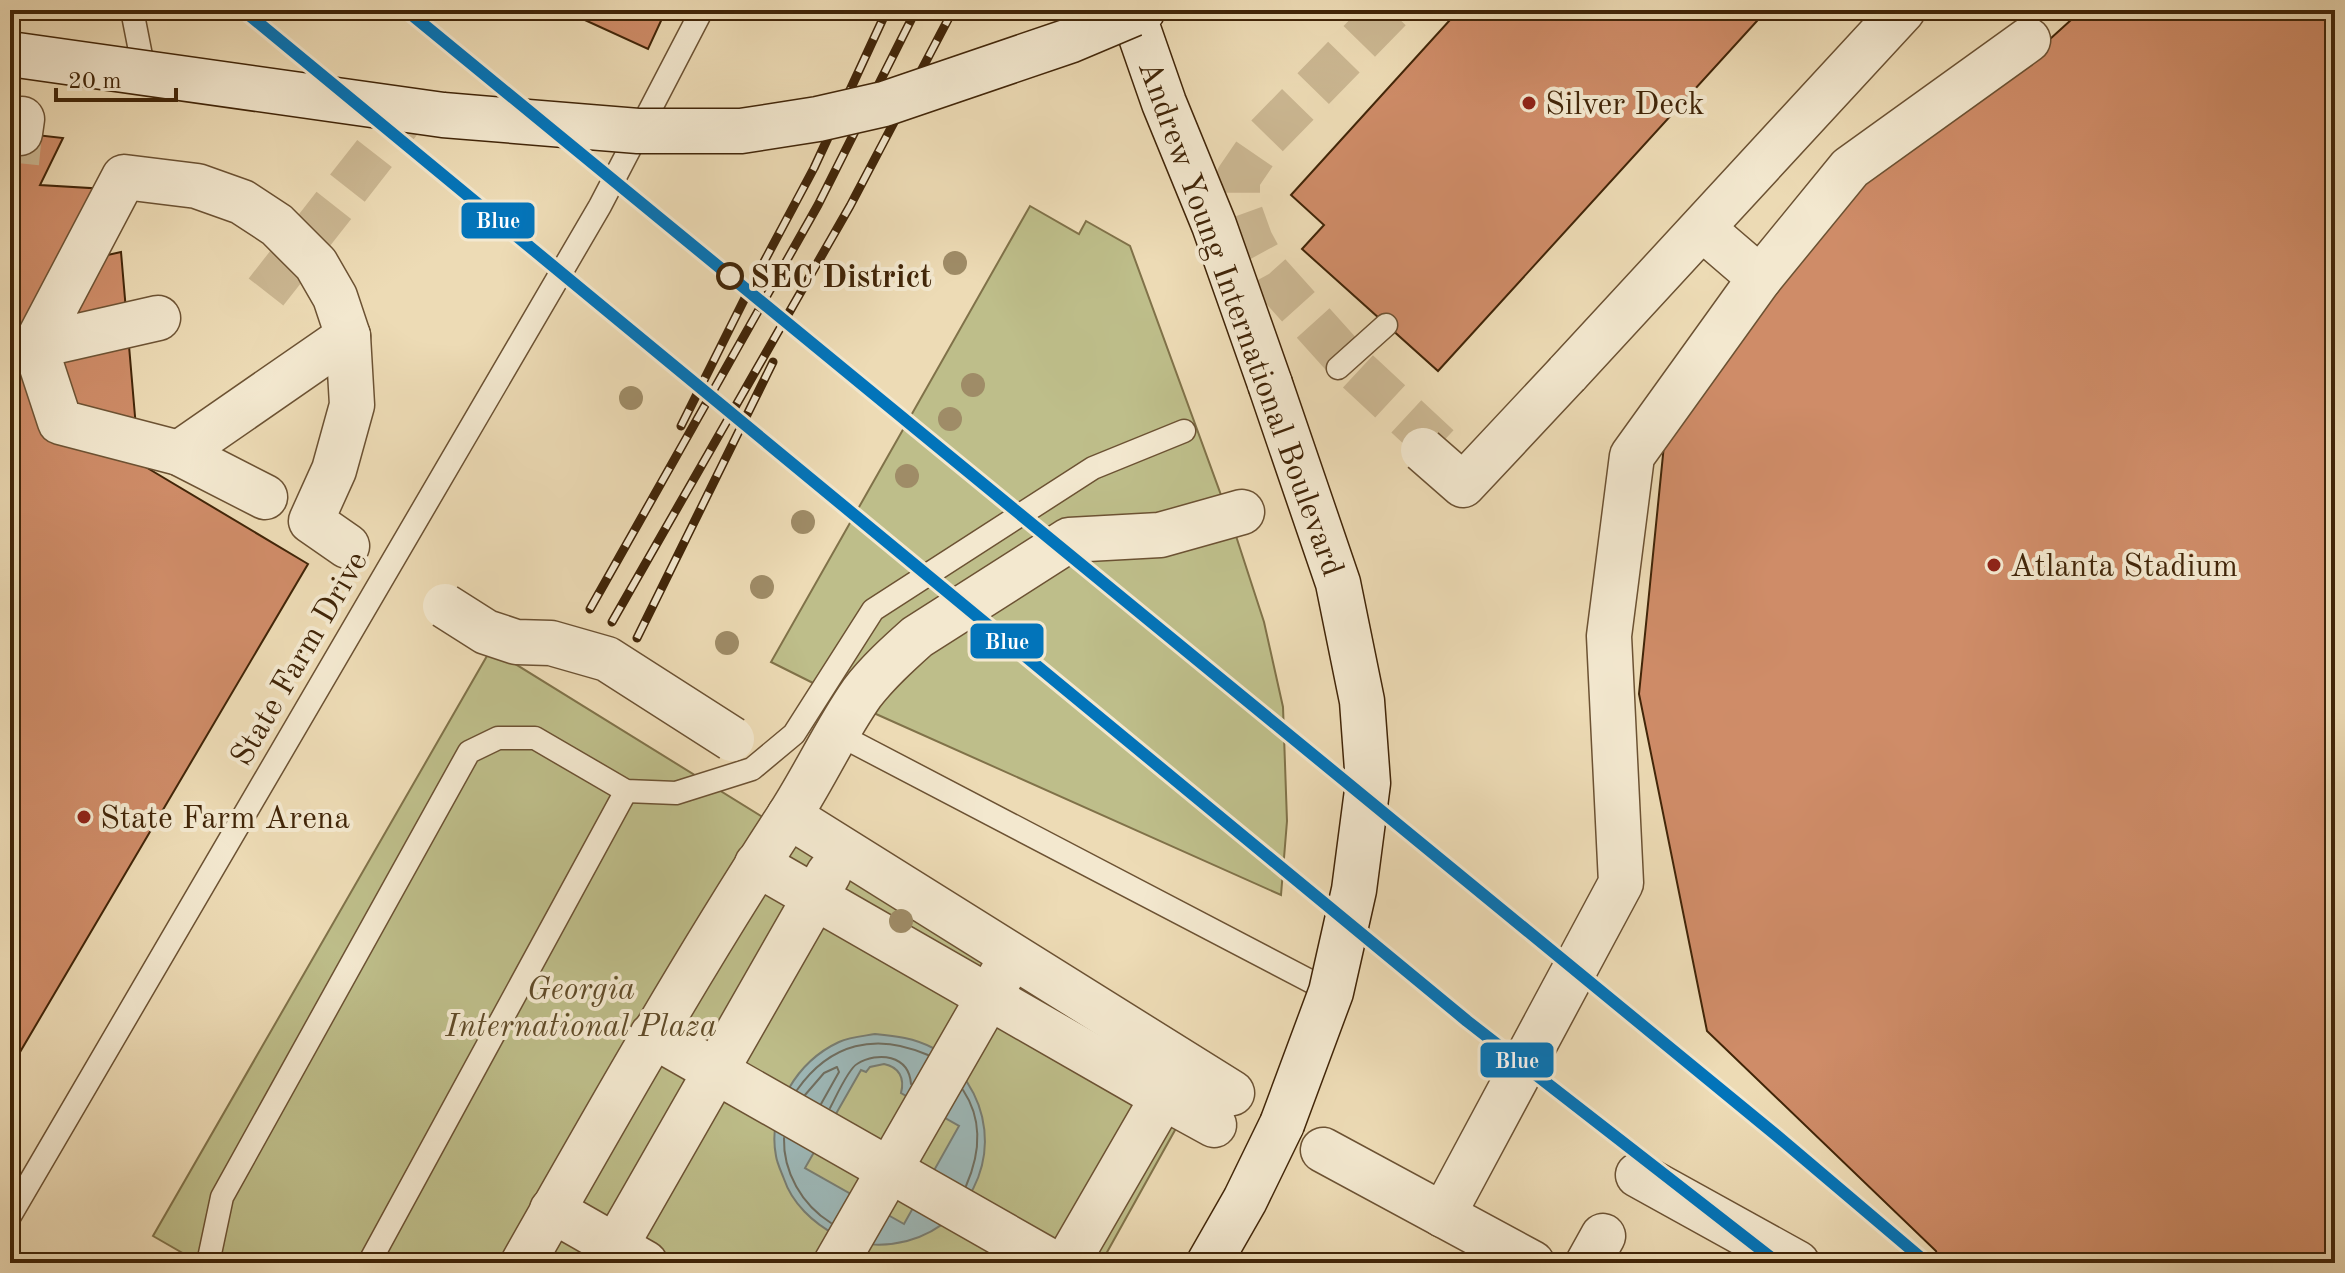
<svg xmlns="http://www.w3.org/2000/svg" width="2345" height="1273" font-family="'Old Standard TT',serif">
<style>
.green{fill:#bebe8a;stroke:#807249;stroke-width:2}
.water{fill:#9db8b8;stroke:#787d72;stroke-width:2;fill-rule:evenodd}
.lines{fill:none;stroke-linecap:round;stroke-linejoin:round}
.shore{stroke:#6f6e60;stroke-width:2}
.building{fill:#cf8c68;stroke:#412508;stroke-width:2}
.street-tunnel{stroke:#cbb792;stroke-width:44;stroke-dasharray:44 22;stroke-linecap:butt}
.lane-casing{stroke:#6c5233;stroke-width:25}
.street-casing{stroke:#6c5233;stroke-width:47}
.secondary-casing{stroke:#412508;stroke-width:47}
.lane{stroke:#f3e8cf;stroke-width:22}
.street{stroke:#f3e8cf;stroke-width:44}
.secondary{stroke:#f3e8cf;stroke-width:44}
.rail-casing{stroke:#412508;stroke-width:9}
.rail{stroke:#f3e8cf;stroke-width:6;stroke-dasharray:18;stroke-linecap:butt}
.street-bridge-casing{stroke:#6c5233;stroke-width:47;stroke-linecap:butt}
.secondary-bridge-casing{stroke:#412508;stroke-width:47;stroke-linecap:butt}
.street-bridge{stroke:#f3e8cf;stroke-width:44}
.secondary-bridge{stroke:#f3e8cf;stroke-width:44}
.metro-1-casing{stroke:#f3e8cf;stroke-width:18}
.metro-1{stroke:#0274ba;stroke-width:12}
.tree{fill:#9f8c67}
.poi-dot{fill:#8f2418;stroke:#f3e8cf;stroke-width:3}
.stop-dot{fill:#f3e8cf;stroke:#412508;stroke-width:4}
.labels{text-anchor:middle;stroke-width:8;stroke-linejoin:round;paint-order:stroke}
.poi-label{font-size:32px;fill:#412508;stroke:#f3e8cf;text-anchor:start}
.stop-label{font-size:32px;font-weight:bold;fill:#412508;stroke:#f3e8cf;text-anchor:start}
.street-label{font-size:32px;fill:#412508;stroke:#f3e8cf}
.park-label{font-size:32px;font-style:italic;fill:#604b28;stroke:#f3e8cf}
.line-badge{stroke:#f3e8cf;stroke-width:3}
.badge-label{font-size:22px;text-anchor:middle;font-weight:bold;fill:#fff}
</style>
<rect width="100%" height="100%" fill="#eddbb5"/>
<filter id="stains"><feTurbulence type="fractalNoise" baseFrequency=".0025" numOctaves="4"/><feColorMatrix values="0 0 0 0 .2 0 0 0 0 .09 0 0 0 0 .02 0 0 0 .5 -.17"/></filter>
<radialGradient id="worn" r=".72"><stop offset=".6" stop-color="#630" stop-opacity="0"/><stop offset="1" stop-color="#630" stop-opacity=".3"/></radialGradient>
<g class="green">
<polygon points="1030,206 1079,234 1086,221 1130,246 1236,536 1264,622 1283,707 1287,821 1281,895 867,710 771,662"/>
<polygon points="491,649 1199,1087 1101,1263 200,1263 153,1236"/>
</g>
<path class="water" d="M 875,1034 C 896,1036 914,1038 933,1048 C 947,1056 959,1069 967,1082 C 1007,1143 977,1222 907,1241 C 884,1247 857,1246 836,1235 C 813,1223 792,1203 784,1179 C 781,1171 777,1163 776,1156 C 767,1109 798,1061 839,1042 C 850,1037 864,1036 875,1034 ZM 884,1064 C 899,1067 905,1078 901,1093 L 959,1126 L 904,1224 L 805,1168 L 861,1070 L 866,1072 L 870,1067 Z"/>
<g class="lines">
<g class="shore">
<path d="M 797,1090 C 830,1043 876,1032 928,1055"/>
<path d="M 963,1090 C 983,1120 980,1154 966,1186"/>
<polyline points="805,1095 824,1073 837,1067 839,1072 821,1104"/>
<path d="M 830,1108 C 835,1099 848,1069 857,1064 C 878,1051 909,1055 911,1084"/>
<path d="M 784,1138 C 783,1172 802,1205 831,1223"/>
</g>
</g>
<g class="building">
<polygon points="563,10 666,10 648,49"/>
<polygon points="1459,10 1767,10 1438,371 1302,249 1324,225 1291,195"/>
<polygon points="2082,10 2335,10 2335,1263 1940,1263 1936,1251 1707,1031 1639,694 1665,435 1852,185 2039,49"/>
<polygon points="10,132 63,138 40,185 106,189 63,265 121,252 139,463 308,564 10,1069"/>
</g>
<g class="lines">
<g class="street-tunnel">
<polyline points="1390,10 1266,137 1238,178 1238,205 1251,241 1269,274 1351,365 1449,456"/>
<polyline points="17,163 20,133"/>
<polyline points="266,292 400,121"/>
</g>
<g class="lane-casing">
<g id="lane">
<polyline points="132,10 144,71"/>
<polyline points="1338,368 1386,325"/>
<polyline points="851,741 1331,992"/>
<polyline points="10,1216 600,206 702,10"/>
<polyline points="208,1263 222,1197 469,752 498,738 535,738 626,791 676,793 752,769 794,734 873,610 1093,468 1184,431"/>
<polyline points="369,1263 626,791"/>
</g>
</g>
<g class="street-casing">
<g id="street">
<polyline points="20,133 22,119"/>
<polyline points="1760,278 1850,168 2028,40"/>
<polyline points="158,318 35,346 124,177 197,186 242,202 277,225 316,264 335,297 348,336 352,405 334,470 311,521 347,546"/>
<polyline points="35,346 60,422 179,453 265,497"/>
<polyline points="1567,374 1903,10"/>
<polyline points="179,453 348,336"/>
<polyline points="789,816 1232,1093"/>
<polyline points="757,864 1163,1097 1067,1263"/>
<polyline points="652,1035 1053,1263"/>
<polyline points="1163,1097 1214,1125"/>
<polyline points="1323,1150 1532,1263"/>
<polyline points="1638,1175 1797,1263"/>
<polyline points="552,1210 645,1263"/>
<polyline points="1443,1215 1621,883 1609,636 1632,456 1760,278 1703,229"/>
<path d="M 523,1263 C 608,1113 693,963 787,819 C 814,778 834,733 862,693 C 878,672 898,654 917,637 L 1069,540 L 1160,535 L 1242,512"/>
<polyline points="606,1263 829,873"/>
<polyline points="836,1263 1002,974"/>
<polyline points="1588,1263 1603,1236"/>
</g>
</g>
<g class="secondary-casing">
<g id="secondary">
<polyline points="1143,10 1133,14 1164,103 1214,225 1270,384"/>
<polyline points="1209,1263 1245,1200 1282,1124"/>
</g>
</g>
<use href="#lane" class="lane"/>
<use href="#street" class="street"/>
<use href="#secondary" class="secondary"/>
<g class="rail-casing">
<g id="rail">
<polyline points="681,426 750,288 814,168 887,10"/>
<polyline points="590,609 818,205 916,10"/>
<polyline points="612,622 850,206 953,10"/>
<polyline points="637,638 773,362"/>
</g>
</g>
<use href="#rail" class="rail"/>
<g class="street-bridge-casing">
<g id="street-bridge">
<polyline points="1423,450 1463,485 1567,374"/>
<polyline points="445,606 486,632 516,642 551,643 607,659 732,739"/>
</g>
</g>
<g class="secondary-bridge-casing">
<g id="secondary-bridge">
<polyline points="10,54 443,115 638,131 741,131 818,119 884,104 1069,41 1133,14"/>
<polyline points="1270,384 1338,583 1362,701 1368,783 1354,890 1331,992 1282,1124"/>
</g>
</g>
<use href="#street-bridge" class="street-bridge"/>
<use href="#secondary-bridge" class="secondary-bridge"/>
<g class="metro-1-casing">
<g id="metro-1">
<polyline points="243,10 1467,1021 1778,1263"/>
<polyline points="406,10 1776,1135 1927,1263"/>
</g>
</g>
<use href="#metro-1" class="metro-1"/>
</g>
<g class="tree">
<circle cx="955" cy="263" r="12"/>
<circle cx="973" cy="385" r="12"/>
<circle cx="631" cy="398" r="12"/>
<circle cx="950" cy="419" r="12"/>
<circle cx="907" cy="476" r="12"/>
<circle cx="803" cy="522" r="12"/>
<circle cx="762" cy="587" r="12"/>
<circle cx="727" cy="643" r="12"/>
<circle cx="901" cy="921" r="12"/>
</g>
<g class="poi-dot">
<circle cx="1529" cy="103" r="8"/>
<circle cx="1994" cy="565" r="8"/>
<circle cx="84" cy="817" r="8"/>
</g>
<circle class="stop-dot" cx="730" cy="276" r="12"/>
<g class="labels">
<g class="poi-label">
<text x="1545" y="114">Silver Deck</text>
<text x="2010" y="576">Atlanta Stadium</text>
<text x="100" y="828">State Farm Arena</text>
</g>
<g class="stop-label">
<text x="750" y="287">SEC District</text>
</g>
<g class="street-label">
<text transform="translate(1242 318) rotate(70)" y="11">Andrew Young International Boulevard</text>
<text transform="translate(298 658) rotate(-60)" y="11">State Farm Drive</text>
</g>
<g class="park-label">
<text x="581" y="999">Georgia<tspan x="581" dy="37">International Plaza</tspan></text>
</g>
</g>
<g class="line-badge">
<rect x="460" y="201" width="76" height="39" rx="8" fill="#0274ba"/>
<rect x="969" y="622" width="76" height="38" rx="8" fill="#0274ba"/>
<rect x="1479" y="1041" width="76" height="38" rx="8" fill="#0274ba"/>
</g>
<g class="badge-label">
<text x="498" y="228">Blue</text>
<text x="1007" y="649">Blue</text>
<text x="1517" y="1068">Blue</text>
</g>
<rect width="2345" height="1273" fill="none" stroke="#eddbb5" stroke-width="40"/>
<rect x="12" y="12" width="2321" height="1249" fill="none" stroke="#412508" stroke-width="4"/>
<rect x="20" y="20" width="2305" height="1233" fill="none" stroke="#412508" stroke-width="2"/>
<path d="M56 88v12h120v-12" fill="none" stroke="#412508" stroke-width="4"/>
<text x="68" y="88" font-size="24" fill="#412508" stroke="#f3e8cf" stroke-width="6" paint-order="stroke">20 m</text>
<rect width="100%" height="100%" filter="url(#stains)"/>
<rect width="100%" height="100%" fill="url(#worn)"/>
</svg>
